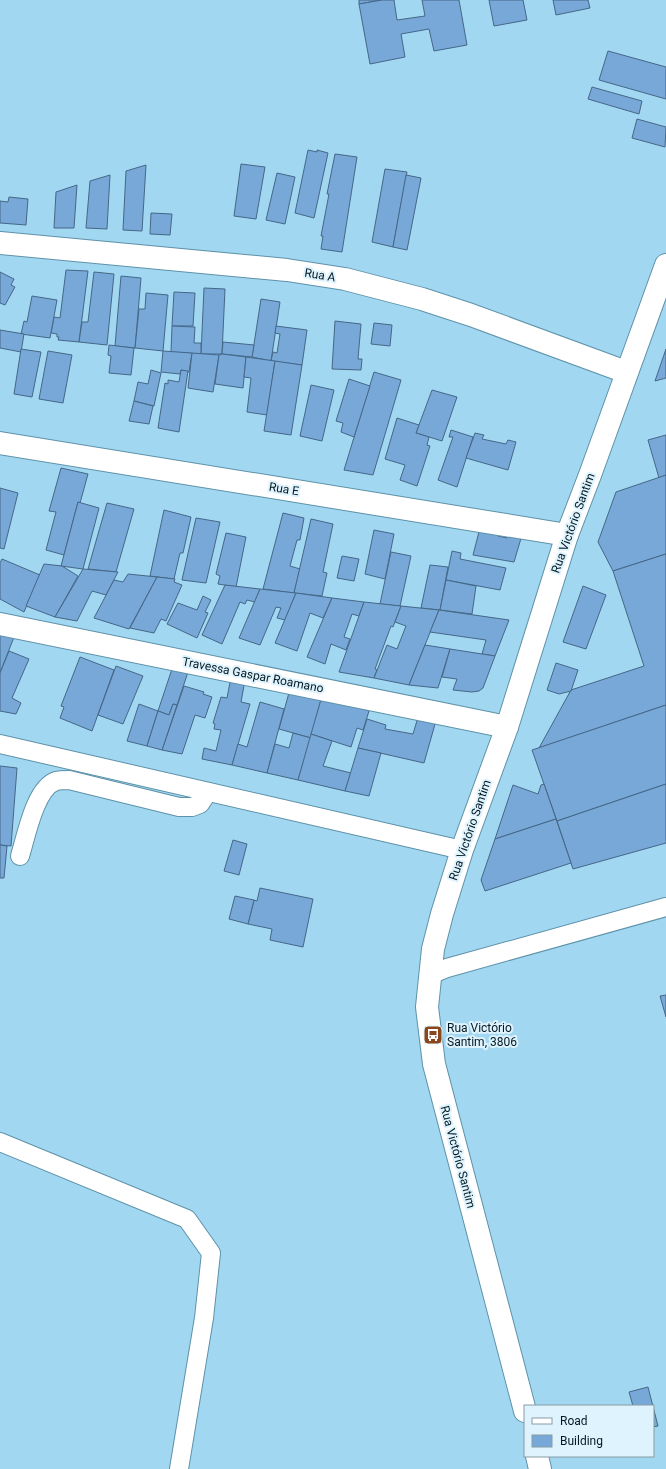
<svg xmlns="http://www.w3.org/2000/svg" width="666" height="1469" font-family="Roboto,sans-serif">
<style>
.building{fill:#77a8d7;stroke:#456788}
.lines{fill:none;stroke-linecap:round;stroke-linejoin:round}
.lane-casing{stroke:#5e92a9;stroke-width:20}
.street-casing{stroke:#5e92a9;stroke-width:24}
.lane{stroke:#fff;stroke-width:18}
.street{stroke:#fff;stroke-width:22}
.labels{text-anchor:middle;stroke-width:4;stroke-linejoin:round;paint-order:stroke}
.street-label{font-size:12px;fill:#041921;stroke:#def3fd}
.poi-label{font-size:12px;fill:#041921;stroke:#def3fd;text-anchor:start}
</style>
<rect width="100%" height="100%" fill="#a1d7f0"/>
<g class="building">
<polygon points="359,0 382,0 359,4"/>
<polygon points="382,0 394,0 397,20 425,16 422,0 459,0 467,45 434,51 429,29 401,34 405,57 370,64 359,4"/>
<polygon points="489,0 523,0 527,20 494,26"/>
<polygon points="553,0 588,0 590,8 556,15"/>
<polygon points="608,51 666,67 666,99 599,80"/>
<polygon points="592,87 642,101 639,114 588,99"/>
<polygon points="637,119 666,127 665,147 632,138"/>
<polygon points="308,150 317,152 317,150 328,153 314,218 295,213"/>
<polygon points="335,154 357,157 342,252 321,249 323,236 321,236 329,194 327,194"/>
<polygon points="241,164 265,167 256,219 234,216"/>
<polygon points="146,165 142,231 123,230 126,171"/>
<polygon points="385,169 407,172 393,247 372,242"/>
<polygon points="277,173 295,177 285,224 266,220"/>
<polygon points="110,175 107,229 86,228 90,181"/>
<polygon points="406,175 421,178 407,250 393,247"/>
<polygon points="77,185 74,228 54,228 56,192"/>
<polygon points="9,197 28,199 26,225 0,223 0,201 8,202"/>
<polygon points="151,213 172,214 170,235 150,234"/>
<polygon points="66,270 88,271 79,342 58,340 59,337 57,337 57,334 51,333 54,317 60,318"/>
<polygon points="0,272 14,279 11,285 15,287 5,305 0,303"/>
<polygon points="94,272 114,274 107,345 79,342 82,322 88,322"/>
<polygon points="121,276 141,278 135,348 115,346"/>
<polygon points="204,288 225,289 222,354 201,354"/>
<polygon points="174,292 195,293 193,326 172,326"/>
<polygon points="146,293 168,295 163,351 135,348 139,309 145,309"/>
<polygon points="32,296 57,300 50,338 21,334 24,321 27,322"/>
<polygon points="261,299 280,302 271,361 252,357"/>
<polygon points="335,321 361,324 358,359 362,359 361,370 332,369"/>
<polygon points="374,323 392,325 390,346 371,344"/>
<polygon points="172,326 195,327 194,343 201,343 201,354 171,352"/>
<polygon points="276,326 307,330 302,365 271,361 273,352 277,353 280,334 275,333"/>
<polygon points="0,330 24,334 21,352 0,348"/>
<polygon points="223,342 254,345 252,357 222,354"/>
<polygon points="109,345 134,348 131,375 109,373 111,356 108,355"/>
<polygon points="21,349 41,352 32,397 14,394"/>
<polygon points="666,349 666,378 655,381"/>
<polygon points="48,351 72,355 63,403 39,399"/>
<polygon points="163,351 192,353 189,372 181,370 180,374 161,372"/>
<polygon points="192,353 219,355 213,392 188,388"/>
<polygon points="222,354 246,357 243,388 215,384 219,355"/>
<polygon points="246,357 275,361 267,415 247,412 251,378 244,377"/>
<polygon points="275,361 302,365 291,435 264,431"/>
<polygon points="151,370 161,373 154,406 134,401 138,382 148,384"/>
<polygon points="181,370 188,371 179,432 158,428 165,383 168,384 168,380 179,382"/>
<polygon points="374,372 401,380 373,475 344,470"/>
<polygon points="349,379 370,386 354,437 341,432 343,423 336,421"/>
<polygon points="311,385 334,390 322,441 300,436"/>
<polygon points="432,390 457,397 442,441 416,433"/>
<polygon points="134,401 153,406 149,424 129,421"/>
<polygon points="397,418 419,425 416,433 429,437 427,445 430,446 417,486 400,480 405,465 385,459"/>
<polygon points="451,430 473,437 457,487 438,480 453,437 449,437"/>
<polygon points="475,433 484,435 482,439 506,444 508,440 516,442 508,470 466,458"/>
<polygon points="666,435 666,475 659,478 648,440"/>
<polygon points="61,468 88,474 80,503 78,502 64,555 46,550 56,512 49,511"/>
<polygon points="666,475 666,554 613,571 598,542 616,492"/>
<polygon points="0,488 18,493 4,549 0,548"/>
<polygon points="78,502 99,508 83,569 61,566"/>
<polygon points="107,503 134,509 116,572 88,569"/>
<polygon points="164,510 191,517 183,553 180,553 174,579 150,576"/>
<polygon points="283,513 304,518 300,540 297,540 290,566 300,569 294,593 263,589"/>
<polygon points="196,518 220,522 206,583 182,580"/>
<polygon points="311,519 333,524 323,572 327,573 322,596 294,593"/>
<polygon points="480,528 499,531 498,536 507,538 507,533 522,535 514,562 473,555"/>
<polygon points="374,530 394,534 385,579 365,574"/>
<polygon points="226,533 246,537 236,587 218,584 220,576 216,574"/>
<polygon points="452,551 461,553 460,559 506,568 500,590 446,580"/>
<polygon points="391,552 411,556 400,606 380,604"/>
<polygon points="666,554 666,705 539,748 571,690 644,666 613,571"/>
<polygon points="342,556 359,559 354,581 337,578"/>
<polygon points="2,559 40,575 24,612 0,599 0,563"/>
<polygon points="44,564 62,566 78,576 55,617 26,606"/>
<polygon points="430,565 448,567 440,610 421,608"/>
<polygon points="83,569 118,572 106,595 92,591 77,621 55,617"/>
<polygon points="128,574 157,577 129,629 94,618 114,580 123,582"/>
<polygon points="157,577 175,579 174,582 182,585 166,621 161,619 154,633 130,628"/>
<polygon points="446,580 476,586 472,614 440,610"/>
<polygon points="225,585 260,589 255,602 247,600 245,604 240,602 222,644 202,635"/>
<polygon points="583,586 606,595 586,649 563,642"/>
<polygon points="260,589 296,593 285,620 277,618 281,608 276,607 260,645 239,638"/>
<polygon points="296,593 332,598 323,618 310,613 297,651 275,643"/>
<polygon points="203,596 211,600 205,612 208,613 197,638 167,624 178,603 197,610"/>
<polygon points="332,598 364,602 359,616 352,614 344,637 350,639 346,650 331,644 325,664 307,657"/>
<polygon points="364,602 401,606 393,627 391,626 375,669 377,670 374,678 339,672"/>
<polygon points="401,606 439,610 409,685 374,678 387,645 397,649 406,626 395,622"/>
<polygon points="439,610 509,620 495,656 482,654 486,640 430,632"/>
<polygon points="0,634 14,637 0,673"/>
<polygon points="425,645 450,649 438,688 409,685"/>
<polygon points="450,649 495,656 483,688 479,691 472,692 453,690 457,679 442,677"/>
<polygon points="9,651 29,659 12,698 21,703 16,714 0,711 0,673"/>
<polygon points="80,657 114,670 92,731 60,718 64,707 61,706"/>
<polygon points="556,663 578,670 571,691 559,694 547,690"/>
<polygon points="116,666 143,676 123,724 98,715"/>
<polygon points="173,666 189,669 177,705 173,704 169,715 158,711"/>
<polygon points="231,677 245,680 241,702 250,704 232,765 202,759 204,748 216,751 221,730 214,729 215,724 213,723 221,697 227,698"/>
<polygon points="184,686 204,692 203,694 212,697 205,718 195,715 182,754 162,750"/>
<polygon points="290,689 322,696 311,738 279,729"/>
<polygon points="322,696 369,711 363,730 357,728 351,747 311,734"/>
<polygon points="260,702 284,709 267,773 232,765 238,744 247,747"/>
<polygon points="139,704 158,711 147,746 127,741"/>
<polygon points="173,704 177,705 162,750 147,746 158,711 169,715"/>
<polygon points="666,705 666,784 557,821 532,750"/>
<polygon points="419,714 437,717 424,763 358,748 367,719 386,725 385,729 413,734"/>
<polygon points="293,733 311,738 298,780 267,773 275,744 289,748"/>
<polygon points="311,734 332,741 323,766 351,773 345,791 298,780"/>
<polygon points="358,748 381,753 369,796 345,791"/>
<polygon points="0,766 17,768 11,846 0,845"/>
<polygon points="544,784 556,819 495,839 513,785 538,794 541,785"/>
<polygon points="666,784 666,843 573,869 557,821"/>
<polygon points="556,819 571,863 485,891 481,880 495,839"/>
<polygon points="233,840 247,844 239,875 224,871"/>
<polygon points="0,845 7,846 4,878 0,878"/>
<polygon points="260,888 313,899 303,947 270,940 272,929 248,924 254,900 257,901"/>
<polygon points="235,896 254,900 248,924 229,919"/>
<polygon points="666,995 666,1017 660,996"/>
<polygon points="648,1387 658,1426 653,1427 653,1406 633,1406 629,1392"/>
</g>
<g class="lines">
<g class="lane-casing">
<g id="lane">
<polyline points="0,744 462,850"/>
<path d="M 20,856 C 26,837 35,788 56,781 C 60,780 65,780 69,780 L 179,807 L 192,807 L 200,804 L 208,792"/>
<polyline points="430,975 447,968 666,907"/>
<polyline points="0,1142 187,1219 211,1253 204,1318 179,1469"/>
</g>
</g>
<g class="street-casing">
<g id="street">
<polyline points="0,243 287,270 345,279 422,299 471,315 626,372"/>
<polyline points="0,443 567,535"/>
<polyline points="0,624 507,727"/>
<polyline points="525,1411 434,1064 427,1007 433,949 442,914 462,850 507,727 567,535 590,475 666,265"/>
<polyline points="537,1456 540,1469"/>
</g>
</g>
<use href="#lane" class="lane"/>
<use href="#street" class="street"/>
</g>
<defs>
<g id="bus-square" transform="scale(1)"><rect x="-9" y="-9" width="18" height="18" rx="4" fill="#8b461d" stroke="#def3fd"/><path d="M-5-6H5V4H4V6H2V4H-2V6H-4V4H-5ZM-3.5-4V0h7V-4ZM-3.5 1.2v1.5H-2V1.2ZM2 1.2v1.5H3.5V1.2Z" fill="#fff"/></g>
</defs>
<g fill-rule="evenodd">
<use href="#bus-square" x="433" y="1035"/>
</g>
<g class="labels">
<g class="street-label">
<text transform="translate(320 275) rotate(9)" y="4">Rua A</text>
<text transform="translate(284 489) rotate(9)" y="4">Rua E</text>
<text transform="translate(573 523) rotate(-70)" y="4">Rua Victório Santim</text>
<text transform="translate(253 675) rotate(11)" y="4">Travessa Gaspar Roamano</text>
<text transform="translate(470 830) rotate(-71)" y="4">Rua Victório Santim</text>
<text transform="translate(458 1157) rotate(75)" y="4">Rua Victório Santim</text>
</g>
<g class="poi-label">
<text x="447" y="1032">Rua Victório<tspan x="447" dy="14">Santim, 3806</tspan></text>
</g>
</g>
<rect x="524" y="1405" width="130" height="52" fill="#def3fd" stroke="#879ca5"/>
<rect x="532" y="1418" width="20" height="6" fill="#ffffff" stroke="#879ca5"/>
<text x="560" y="1425" font-size="12" fill="#041921">Road</text>
<rect x="532" y="1435" width="20" height="12" fill="#77a8d7" stroke="#879ca5"/>
<text x="560" y="1445" font-size="12" fill="#041921">Building</text>
</svg>
